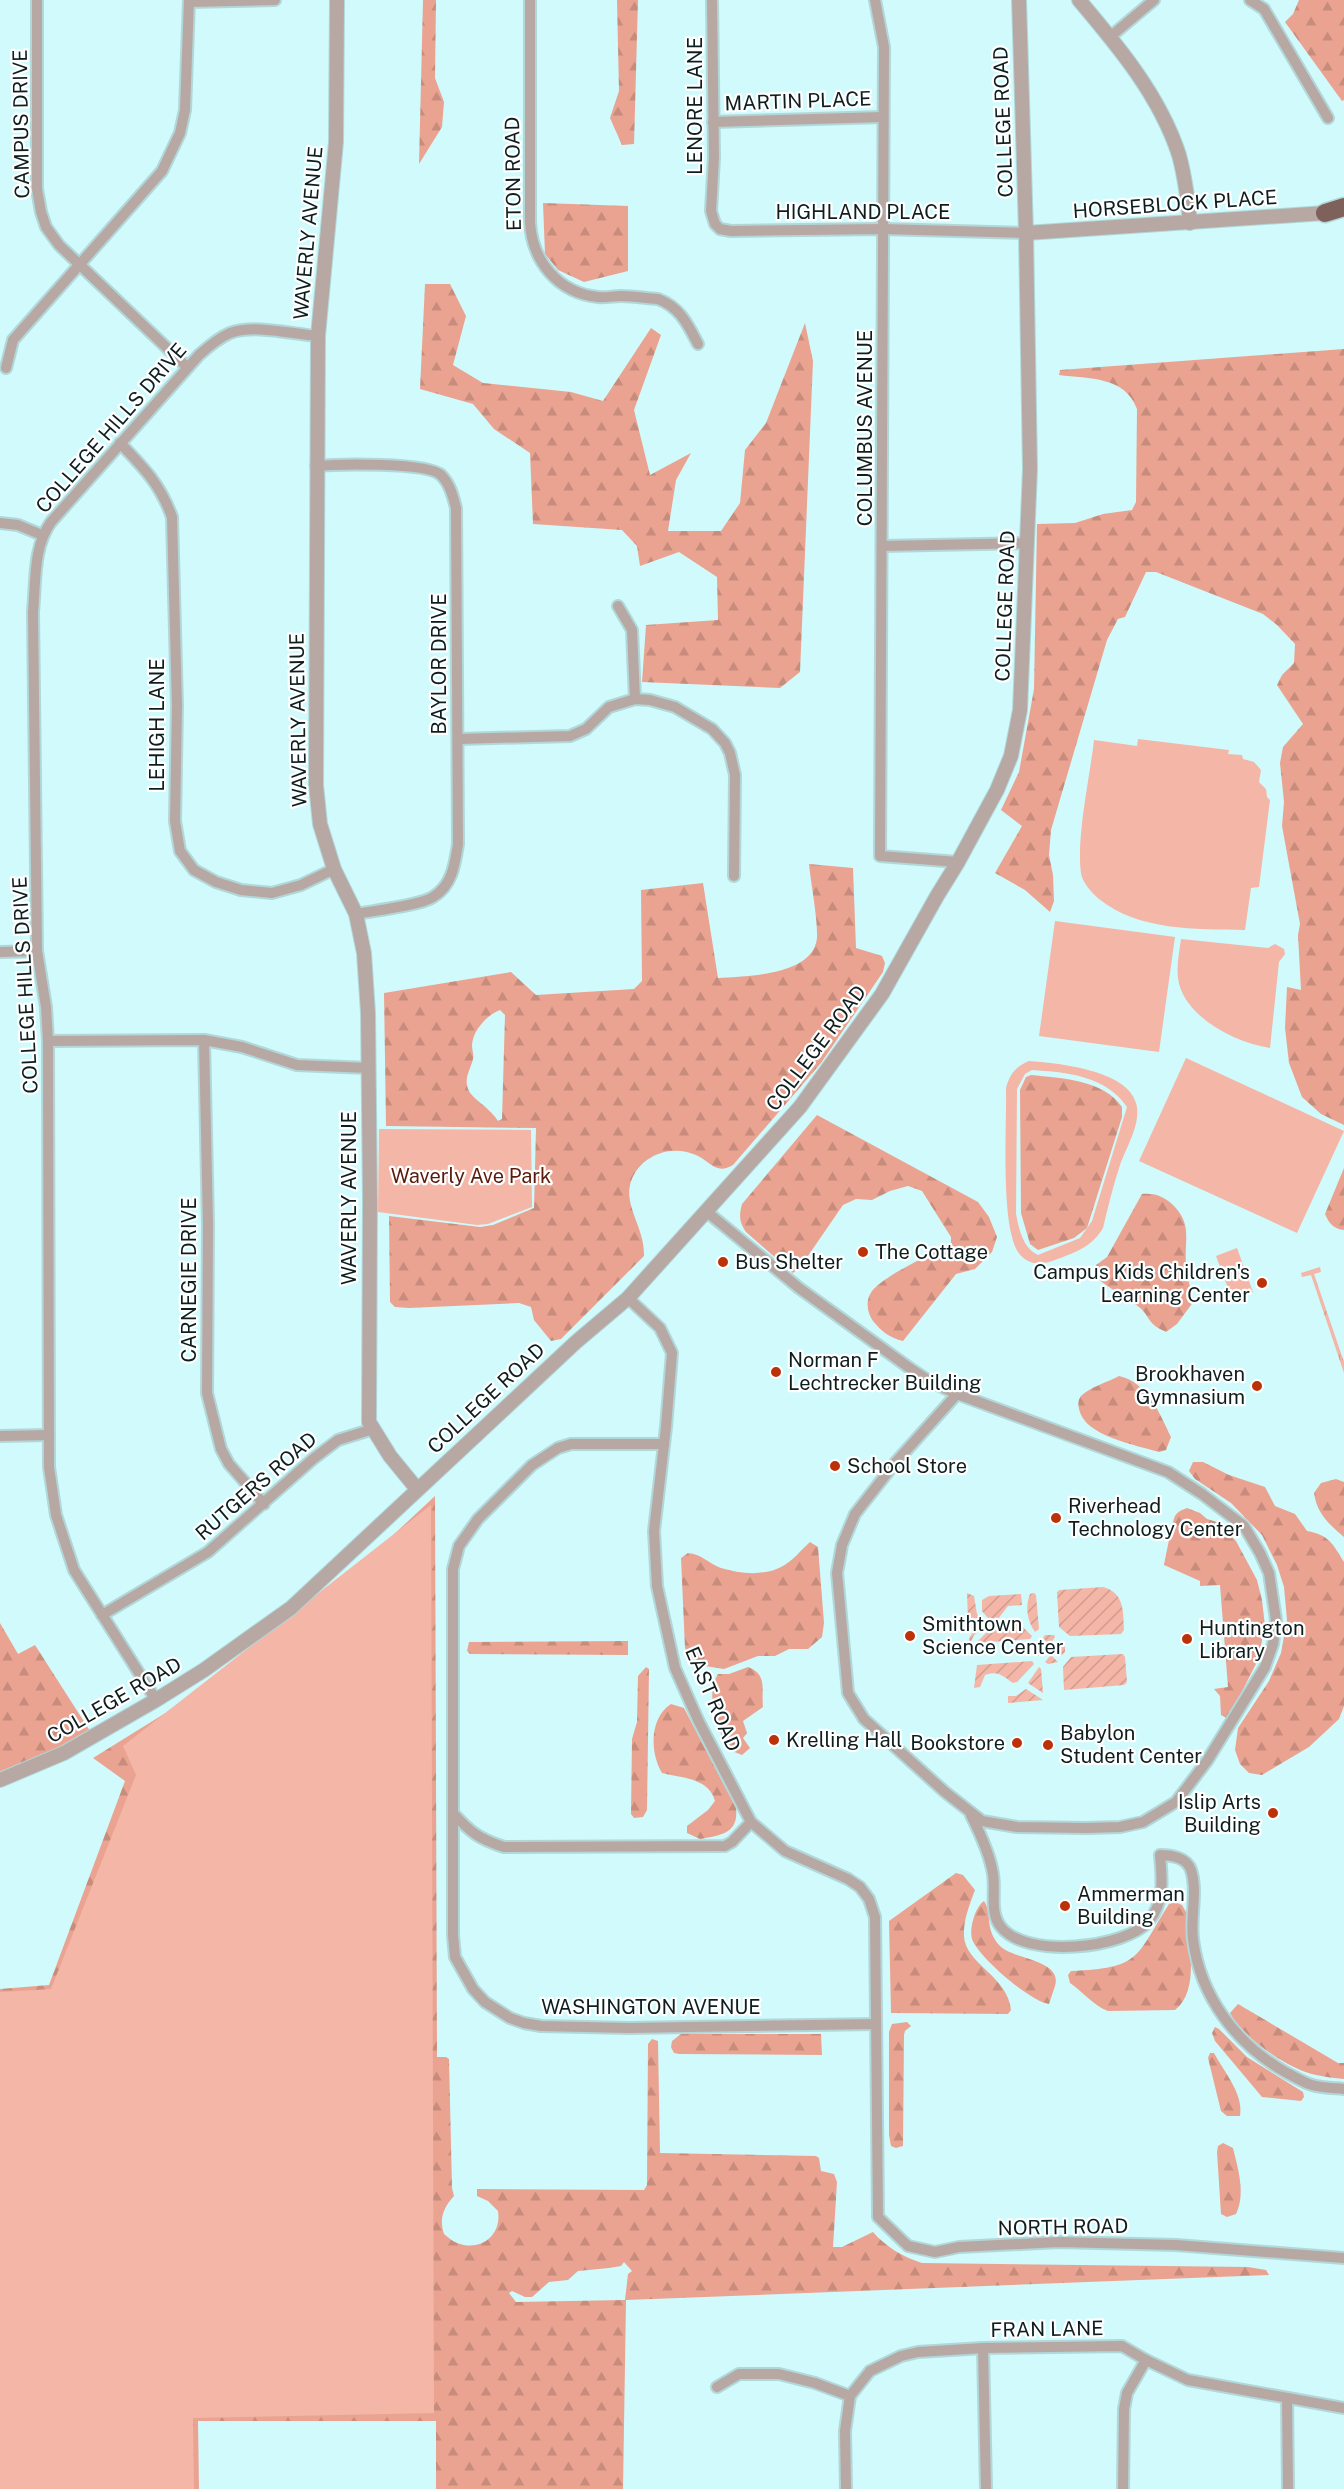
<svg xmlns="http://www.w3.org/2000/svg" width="1344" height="2489" font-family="'Public Sans',sans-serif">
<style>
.grass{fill:url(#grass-tufts)}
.forest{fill:url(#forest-firs);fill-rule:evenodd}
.park{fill:#f4b6a7;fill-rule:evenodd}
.garden{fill:url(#garden-furrows)}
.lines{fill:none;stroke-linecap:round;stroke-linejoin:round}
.minor-casing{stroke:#b1d7d9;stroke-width:14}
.tertiary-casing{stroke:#b1d7d9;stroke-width:16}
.trunk-casing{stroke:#b1d7d9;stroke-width:21}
.minor{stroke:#b8a8a4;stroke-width:10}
.tertiary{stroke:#b8a8a4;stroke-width:14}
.trunk{stroke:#7e615a;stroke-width:18}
.poi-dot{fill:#bb3209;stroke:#fff;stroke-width:2}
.labels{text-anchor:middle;stroke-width:4.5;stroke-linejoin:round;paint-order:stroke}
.street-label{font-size:20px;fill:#0e1e1f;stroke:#fff}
.park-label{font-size:20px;fill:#591b0c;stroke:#fff}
.poi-label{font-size:20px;fill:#0e1e1f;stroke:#fff;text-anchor:start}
</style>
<defs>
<pattern id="grass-tufts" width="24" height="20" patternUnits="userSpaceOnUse" patternTransform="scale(1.5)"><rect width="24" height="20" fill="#f4b6a7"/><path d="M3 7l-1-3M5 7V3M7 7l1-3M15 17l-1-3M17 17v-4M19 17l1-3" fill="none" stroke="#d09c8f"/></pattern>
<pattern id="forest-firs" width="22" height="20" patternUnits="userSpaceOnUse" patternTransform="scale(1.5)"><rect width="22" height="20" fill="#eaa391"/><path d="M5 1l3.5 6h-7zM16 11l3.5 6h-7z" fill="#c88c7d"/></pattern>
<pattern id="garden-furrows" width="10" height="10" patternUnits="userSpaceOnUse" patternTransform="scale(1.5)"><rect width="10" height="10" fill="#f4b6a7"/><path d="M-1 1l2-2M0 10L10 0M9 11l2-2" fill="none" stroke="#d09c8f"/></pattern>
</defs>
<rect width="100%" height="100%" fill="#d0fafc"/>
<polygon class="grass" points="1320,1267 1321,1272 1314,1274 1344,1362 1344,1373 1311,1275 1302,1277 1301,1273"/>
<g class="forest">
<polygon points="423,0 436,0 435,78 444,102 442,127 419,164"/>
<polygon points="617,0 638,0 634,144 622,145 610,118 619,91"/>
<polygon points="1299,0 1344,0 1344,100 1342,101 1285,22 1293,14"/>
<polygon points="543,203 628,206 628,271 584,282 558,270 545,254"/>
<polygon points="425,284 450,284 466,316 453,365 483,383 571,392 603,401 651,328 661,335 634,410 650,475 691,453 676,480 668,531 721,531 740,503 745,450 766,423 805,323 813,361 800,672 780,688 642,682 646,625 718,620 717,577 679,552 640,566 637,546 622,530 533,524 530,453 494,429 473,404 420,389"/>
<path d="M 1344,349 L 1344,1125 L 1321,1114 L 1302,1097 L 1289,1063 L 1285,1028 L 1287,987 L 1301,990 L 1298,935 L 1300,924 L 1282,826 L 1284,802 L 1280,763 L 1283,747 L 1303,724 L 1277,685 L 1282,675 L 1294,663 L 1295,644 L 1277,625 L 1263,614 L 1156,572 L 1146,572 L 1125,617 L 1118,619 L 1107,640 L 1051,830 L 1049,855 L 1053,875 L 1054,901 L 1050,912 L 1025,890 L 995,873 L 1022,826 L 1001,810 L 1019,772 L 1034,689 L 1037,524 L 1075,523 L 1103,514 L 1132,510 L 1136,502 L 1137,409 C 1125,376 1089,379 1059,375 L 1060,370 Z"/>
<path d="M 809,864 L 853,868 L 856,948 L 882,956 L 885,963 L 883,972 L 821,1063 L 733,1165 C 716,1175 711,1162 696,1155 C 669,1143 637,1157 630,1185 C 625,1208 645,1229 644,1256 L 561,1339 L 551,1341 L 534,1320 L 531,1307 L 519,1303 L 409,1308 L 395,1307 L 390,1302 L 389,1216 L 480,1227 L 493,1225 L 534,1208 L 536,1128 L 386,1126 L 384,993 L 511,972 L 536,995 L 634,989 L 642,981 L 641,890 L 703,883 L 718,978 C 746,976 813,976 817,938 C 818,920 811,884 809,864 ZM 500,1010 L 505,1015 L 502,1119 L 498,1121 C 491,1109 472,1098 469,1091 C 463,1079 470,1071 473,1059 C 474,1055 472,1050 472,1045 C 473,1030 487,1015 500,1010 Z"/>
<path d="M 1031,1075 C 1061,1078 1104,1080 1122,1107 L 1122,1117 L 1087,1228 L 1074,1238 L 1038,1250 L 1030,1244 L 1021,1213 L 1020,1090 L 1026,1077 Z"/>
<path d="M 817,1115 L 978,1202 L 989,1217 L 997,1237 L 992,1252 L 975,1269 L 956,1274 L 903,1341 C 890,1338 881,1331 873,1321 C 867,1313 865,1300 872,1291 C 886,1274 931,1255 951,1243 L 951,1237 L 922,1191 L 908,1186 L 890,1191 L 872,1200 L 856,1199 L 843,1205 L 801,1266 L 793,1273 L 746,1232 C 739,1222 739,1215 742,1204 Z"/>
<path d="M 1344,1168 L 1344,1230 C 1333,1229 1329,1223 1325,1214 Z"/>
<path d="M 1142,1194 C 1154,1193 1163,1196 1172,1204 C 1193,1224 1184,1239 1186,1264 C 1186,1276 1191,1289 1194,1301 L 1177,1324 L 1166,1332 C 1146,1323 1151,1317 1139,1307 C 1125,1296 1109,1289 1096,1277 L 1096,1265 L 1107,1257 Z"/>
<path d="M 1119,1376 C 1148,1383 1159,1412 1171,1437 L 1166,1450 L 1159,1452 C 1136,1445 1084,1436 1079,1409 C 1078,1404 1078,1400 1081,1396 C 1090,1387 1108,1382 1119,1376 Z"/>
<path d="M 1193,1462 L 1203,1462 L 1229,1475 L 1265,1487 L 1275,1506 L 1295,1514 L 1307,1531 C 1329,1535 1333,1544 1344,1562 L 1344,1706 L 1339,1719 L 1309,1747 L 1277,1766 L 1262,1775 L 1249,1773 L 1240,1764 L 1235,1750 L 1238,1728 L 1269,1681 L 1281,1653 L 1287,1620 L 1284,1587 L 1277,1565 L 1262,1535 L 1231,1503 L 1195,1479 L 1189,1471 Z"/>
<path d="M 1336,1479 L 1344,1482 L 1344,1537 C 1329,1524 1317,1514 1314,1493 L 1321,1483 Z"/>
<path d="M 435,1496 L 437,2057 L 446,2057 L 449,2059 L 452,2188 L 454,2196 C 443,2208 439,2219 444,2234 C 448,2237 452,2241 457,2243 C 480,2252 502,2236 498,2211 L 488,2201 L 477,2196 L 477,2189 L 644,2190 L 647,2185 L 648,2044 L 652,2039 L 658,2041 L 660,2153 L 816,2156 L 819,2158 L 821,2171 L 834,2174 L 837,2182 L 833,2247 L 842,2247 L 873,2232 C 886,2247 903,2257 922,2263 L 1248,2267 L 1266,2270 L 1269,2275 L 626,2300 L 623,2489 L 436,2489 L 436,2421 L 198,2421 L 199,2489 L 0,2489 L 0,1989 L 49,1985 L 125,1781 L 93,1758 L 188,1699 L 330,1594 ZM 624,2262 L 632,2271 L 628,2274 L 625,2300 L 516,2302 L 509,2293 L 512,2291 L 525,2297 L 532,2297 L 549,2282 L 568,2280 L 578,2271 L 609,2268 L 621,2266 Z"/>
<path d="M 1187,1508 L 1200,1513 L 1207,1519 L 1217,1522 L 1236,1541 L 1257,1580 L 1262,1600 L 1265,1626 L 1258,1660 L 1228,1719 L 1221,1715 L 1220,1696 L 1214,1689 L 1228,1687 L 1220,1585 L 1200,1586 L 1200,1581 L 1164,1565 C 1165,1560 1173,1519 1175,1516 C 1178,1511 1182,1510 1187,1508 Z"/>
<path d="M 810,1542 L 818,1547 L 824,1623 L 822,1637 L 808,1649 L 789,1649 L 775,1656 L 758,1656 L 724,1669 L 705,1666 L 689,1657 L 685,1648 L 681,1558 L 688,1553 C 701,1554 708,1563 721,1568 C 740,1574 764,1576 781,1567 C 792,1562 801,1550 810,1542 Z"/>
<polygon points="0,1623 18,1654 35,1645 90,1731 48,1754 0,1773"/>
<polygon points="628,1641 628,1655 470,1654 467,1651 469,1642"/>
<polygon points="646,1667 649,1669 647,1810 643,1817 634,1818 631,1814 632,1739 637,1722 638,1676"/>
<path d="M 748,1667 C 768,1675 761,1689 763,1707 L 743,1721 L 747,1733 L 743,1738 L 750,1748 L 742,1755 L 727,1749 C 719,1727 704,1696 718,1674 L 729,1674 Z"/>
<path d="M 671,1704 L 684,1708 L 736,1808 C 739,1834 720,1835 700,1839 L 687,1833 L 687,1826 L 708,1810 L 715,1801 C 709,1778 682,1778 662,1773 C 650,1753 649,1718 671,1704 Z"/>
<path d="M 956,1873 L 963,1875 L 975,1890 C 970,1904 963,1920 964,1936 C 965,1964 1008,1976 1011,2010 L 1008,2014 L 891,2013 L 889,1921 Z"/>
<path d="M 984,1901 C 993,1915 984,1927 999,1945 C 1012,1960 1063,1959 1055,1986 C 1053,1992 1051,1998 1049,2004 C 1031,2002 978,1957 972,1939 C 969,1929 975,1907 984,1901 Z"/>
<path d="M 1175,1902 L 1182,1905 L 1186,1912 C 1188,1940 1201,1990 1175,2010 L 1108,2011 C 1094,2006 1083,1992 1070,1983 L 1068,1975 L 1071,1971 C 1141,1968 1135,1958 1169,1904 Z"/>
<path d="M 1238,2004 L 1338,2063 L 1344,2063 L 1344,2079 C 1335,2078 1325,2077 1316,2075 C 1288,2069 1243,2038 1230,2013 Z"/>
<polygon points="907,2022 911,2026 905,2031 904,2035 903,2146 896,2148 891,2146 889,2135 889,2032 892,2024"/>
<polygon points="1215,2027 1219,2029 1247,2057 1303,2092 1304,2097 1301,2101 1262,2097 1215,2041 1212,2033"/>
<polygon points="681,2034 821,2034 822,2055 679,2054 674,2053 671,2047 672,2041"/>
<path d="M 1210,2053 L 1214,2053 C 1224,2072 1244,2094 1240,2116 L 1227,2116 L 1221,2111 L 1208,2058 Z"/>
<path d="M 1223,2143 L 1233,2148 C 1238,2169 1246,2194 1236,2214 L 1227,2217 L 1221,2214 L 1217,2152 L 1218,2146 Z"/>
</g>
<g class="park">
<path d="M 1138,739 L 1229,750 L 1228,754 L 1242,755 L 1243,759 L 1254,762 L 1261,770 L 1259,782 L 1266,789 L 1267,797 L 1270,800 L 1259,887 L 1251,888 L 1245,930 C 1195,929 1139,931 1099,899 C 1092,893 1082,882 1081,873 C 1076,837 1090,777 1094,740 L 1137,746 Z"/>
<polygon points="1055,921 1175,937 1159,1052 1039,1036"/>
<path d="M 1181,939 L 1268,948 L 1275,944 L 1284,949 L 1285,954 L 1279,962 L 1270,1048 C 1237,1043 1191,1020 1180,987 C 1175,972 1179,954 1181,939 Z"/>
<polygon points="1186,1058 1344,1131 1297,1233 1139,1161"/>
<path d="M 1029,1061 C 1057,1063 1127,1070 1136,1103 C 1142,1122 1126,1148 1120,1165 C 1113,1186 1108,1207 1103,1228 C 1092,1247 1074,1253 1055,1260 C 1041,1265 1028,1266 1018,1252 C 1000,1224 1007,1125 1006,1088 C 1010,1074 1015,1067 1029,1061 ZM 1032,1070 C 1067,1072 1106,1076 1127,1107 L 1092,1221 L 1080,1238 L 1038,1255 C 1023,1248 1019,1229 1016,1214 L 1017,1089 L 1025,1074 Z"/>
<polygon points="379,1129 531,1130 532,1207 488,1224 477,1225 378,1212"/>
<polygon points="1237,1248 1253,1292 1232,1299 1216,1256"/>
<polygon points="431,1505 434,2413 193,2418 194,2489 0,2489 0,1992 51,1989 136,1775 123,1746"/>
</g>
<g class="garden">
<path d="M 1103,1587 C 1125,1593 1123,1612 1124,1630 L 1121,1634 L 1070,1636 L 1059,1627 L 1057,1592 L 1060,1590 Z"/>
<polygon points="967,1593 974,1596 977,1614 985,1627 974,1635 970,1644 969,1638 977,1627 968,1620"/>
<path d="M 1034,1593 L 1036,1595 L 1039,1629 L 1035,1632 C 1027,1621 1025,1606 1030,1594 Z"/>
<polygon points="1021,1594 1022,1605 1008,1606 998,1619 988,1618 982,1611 982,1600 989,1596"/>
<polygon points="1015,1624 1021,1625 1032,1636 1030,1639 976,1643 990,1629 1000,1631"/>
<polygon points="1045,1635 1054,1635 1055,1637 1051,1643 1057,1648 1062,1643 1065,1645 1065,1652 1062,1655 1057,1650 1052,1656 1058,1662 1048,1664 1045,1662 1050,1656 1044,1651 1038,1656 1037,1654 1036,1647 1038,1645 1044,1649 1049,1644 1043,1638"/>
<polygon points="1123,1654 1125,1657 1127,1682 1124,1685 1064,1690 1063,1667 1071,1657"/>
<path d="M 1032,1661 L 1034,1664 L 1017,1682 L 1013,1683 C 1003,1676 998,1670 985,1675 L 980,1687 L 974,1688 L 977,1665 Z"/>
<polygon points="1039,1667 1041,1669 1043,1693 1028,1683"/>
<polygon points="1026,1689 1043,1700 1008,1703 1008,1696 1016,1696"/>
</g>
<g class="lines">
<g class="minor-casing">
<g id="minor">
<polyline points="37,0 37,189 41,212 46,227 59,245 187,367"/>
<path d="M 530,0 L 530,222 C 532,261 558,293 598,297 C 606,298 613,296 621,296 C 633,296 645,298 658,299 C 680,307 688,325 698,344"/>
<polyline points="712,0 714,157 711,211 715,224 720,229 731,231 883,229 1026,233"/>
<polyline points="875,0 884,47 880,856 958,862"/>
<polyline points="1250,0 1264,9 1328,118"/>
<polyline points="189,2 275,0"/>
<polyline points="1110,37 1154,0"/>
<polyline points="713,122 883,117"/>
<polyline points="6,368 13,340 162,171 180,133 185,110 189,0"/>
<path d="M 120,443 C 144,468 160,484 172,517 L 177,706 L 175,821 L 180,851 L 194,870 L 216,882 L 241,890 L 272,893 L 301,885 L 334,869"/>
<path d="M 316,466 C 338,464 427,462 441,475 C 450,484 453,496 456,508 L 458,844 C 455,864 452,886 433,897 C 422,905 372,911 356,914"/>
<polyline points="0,523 18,525 42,535"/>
<polyline points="882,546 1027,543"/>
<polyline points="618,606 632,630 635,699"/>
<polyline points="458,739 570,736 586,729 609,707 635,699 650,700 675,707 712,729 725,743 730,753 735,775 734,876"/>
<polyline points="0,952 37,951"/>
<polyline points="204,1040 208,1225 207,1393 221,1449 229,1464 264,1504"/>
<polyline points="48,1041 204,1040 242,1047 297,1065 368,1068"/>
<polyline points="706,1211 799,1288 911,1369 931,1382 957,1394 1168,1472 1202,1494 1244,1526 1260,1553 1269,1573 1276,1620 1273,1644 1265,1667 1207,1761 1176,1802 1143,1822 1120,1827 1086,1828 1017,1827 982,1821 945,1792 864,1719 848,1693 837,1573 842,1545 855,1514 895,1463 957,1394"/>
<polyline points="628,1298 660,1328 672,1353 666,1427 654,1531 657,1586 675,1668 699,1722 751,1822 785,1851 848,1879 860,1887 869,1899 875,1917 878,2217 908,2246 935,2252 959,2247 1059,2242 1176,2245 1344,2258"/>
<polyline points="0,1436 49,1435"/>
<path d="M 664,1444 L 571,1444 L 558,1448 L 532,1465 L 478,1519 L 459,1546 L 453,1569 L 453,1813 C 470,1832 479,1839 504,1847 L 725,1846 L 732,1842 L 751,1822"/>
<polyline points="102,1615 208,1552 313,1459 338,1440 373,1429"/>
<path d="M 156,1700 L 74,1570 L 56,1515 L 49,1467 L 48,1041 L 46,1007 L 37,951 L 33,612 C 36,581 33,547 51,522 L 199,355 C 208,347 218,338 230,333 C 255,324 291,334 318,336"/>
<polyline points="453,1813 453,1935 455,1957 473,1989 485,2002 510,2018 524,2023 541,2026 629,2028 876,2024"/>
<path d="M 971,1815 C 980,1833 990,1854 993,1874 C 996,1892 989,1912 1001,1927 C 1026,1959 1125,1949 1149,1921 C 1165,1902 1162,1878 1160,1855 C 1172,1855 1187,1858 1191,1870 C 1198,1892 1190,1917 1193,1939 C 1200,1997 1237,2045 1287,2073 C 1295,2077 1304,2083 1312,2085 C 1322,2088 1334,2088 1344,2089"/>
<polyline points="983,2348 986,2489"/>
<polyline points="717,2387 739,2374 779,2374 815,2383 850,2396"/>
<polyline points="1287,2398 1288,2489"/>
<polyline points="846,2489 845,2431 850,2396 870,2371 901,2356 918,2352 983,2348 1122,2346 1146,2360 1188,2380 1344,2408"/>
<polyline points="1123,2489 1124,2409 1127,2393 1146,2360"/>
</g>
</g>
<g class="tertiary-casing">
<g id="tertiary">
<polyline points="337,0 336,142 318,336 316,785 320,824 334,869 356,914 364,953 368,1013 370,1201 369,1422 390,1456 417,1489"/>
<path d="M 1079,0 C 1118,46 1160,96 1179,155 C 1185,177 1188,201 1190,223"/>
<polyline points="1026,233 1325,213"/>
<polyline points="0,1780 64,1753 156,1700 204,1670 291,1608 576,1342 628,1298 800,1107 882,994 937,896 958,862 997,790 1011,756 1020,710 1030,469 1026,233 1019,0"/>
</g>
</g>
<g class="trunk-casing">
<polyline id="trunk" points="1325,213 1344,207"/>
</g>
<use href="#minor" class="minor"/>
<use href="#tertiary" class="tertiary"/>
<use href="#trunk" class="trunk"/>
</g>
<g class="poi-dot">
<circle cx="863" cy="1252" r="6"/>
<circle cx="723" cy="1262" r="6"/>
<circle cx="1262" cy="1283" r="6"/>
<circle cx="776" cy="1372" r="6"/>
<circle cx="1257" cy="1386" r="6"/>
<circle cx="835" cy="1466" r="6"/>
<circle cx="1056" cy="1518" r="6"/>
<circle cx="910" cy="1636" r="6"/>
<circle cx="1187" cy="1639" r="6"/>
<circle cx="774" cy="1740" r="6"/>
<circle cx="1017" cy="1743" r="6"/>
<circle cx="1048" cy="1745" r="6"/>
<circle cx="1273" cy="1813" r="6"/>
<circle cx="1065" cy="1906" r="6"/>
</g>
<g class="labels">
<g class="street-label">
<text transform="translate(798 101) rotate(-2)" y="7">MARTIN PLACE</text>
<text transform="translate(695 106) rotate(-90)" y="7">LENORE LANE</text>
<text transform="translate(1003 122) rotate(-92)" y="7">COLLEGE ROAD</text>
<text transform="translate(21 124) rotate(-91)" y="7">CAMPUS DRIVE</text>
<text transform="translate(513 174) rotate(-91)" y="7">ETON ROAD</text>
<text transform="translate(1175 204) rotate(-4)" y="7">HORSEBLOCK PLACE</text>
<text x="863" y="219">HIGHLAND PLACE</text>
<text transform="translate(308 233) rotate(-85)" y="7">WAVERLY AVENUE</text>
<text transform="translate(111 428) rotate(-49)" y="7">COLLEGE HILLS DRIVE</text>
<text transform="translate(865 428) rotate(-90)" y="7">COLUMBUS AVENUE</text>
<text transform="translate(1005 606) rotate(-88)" y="7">COLLEGE ROAD</text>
<text transform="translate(439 664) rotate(-90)" y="7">BAYLOR DRIVE</text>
<text transform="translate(298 720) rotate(-91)" y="7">WAVERLY AVENUE</text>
<text transform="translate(157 725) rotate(-90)" y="7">LEHIGH LANE</text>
<text transform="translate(25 985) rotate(-93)" y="7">COLLEGE HILLS DRIVE</text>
<text transform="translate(816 1048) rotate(-53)" y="7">COLLEGE ROAD</text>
<text transform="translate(349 1198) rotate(-90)" y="7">WAVERLY AVENUE</text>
<text transform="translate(189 1280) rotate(-90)" y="7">CARNEGIE DRIVE</text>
<text transform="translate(486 1398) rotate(-43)" y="7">COLLEGE ROAD</text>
<text transform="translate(256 1486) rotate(-41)" y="7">RUTGERS ROAD</text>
<text transform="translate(713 1699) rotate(67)" y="7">EAST ROAD</text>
<text transform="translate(114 1700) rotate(-30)" y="7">COLLEGE ROAD</text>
<text x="651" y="2014">WASHINGTON AVENUE</text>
<text transform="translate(1063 2227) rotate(-1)" y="7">NORTH ROAD</text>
<text transform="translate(1047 2329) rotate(-1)" y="7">FRAN LANE</text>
</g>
<g class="park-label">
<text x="471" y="1183">Waverly Ave Park</text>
</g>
<g class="poi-label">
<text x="875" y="1259">The Cottage</text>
<text x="735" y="1269">Bus Shelter</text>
<text x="1250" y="1279" text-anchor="end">Campus Kids Children's<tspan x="1250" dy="23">Learning Center</tspan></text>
<text x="788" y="1367">Norman F<tspan x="788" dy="23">Lechtrecker Building</tspan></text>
<text x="1245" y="1381" text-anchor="end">Brookhaven<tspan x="1245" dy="23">Gymnasium</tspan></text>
<text x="847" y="1473">School Store</text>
<text x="1068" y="1513">Riverhead<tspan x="1068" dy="23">Technology Center</tspan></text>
<text x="922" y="1631">Smithtown<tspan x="922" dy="23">Science Center</tspan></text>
<text x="1199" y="1635">Huntington<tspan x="1199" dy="23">Library</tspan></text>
<text x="1060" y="1740">Babylon<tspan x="1060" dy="23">Student Center</tspan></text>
<text x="786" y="1747">Krelling Hall</text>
<text x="1005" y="1750" text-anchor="end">Bookstore</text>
<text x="1261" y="1809" text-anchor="end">Islip Arts<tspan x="1261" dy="23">Building</tspan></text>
<text x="1077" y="1901">Ammerman<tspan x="1077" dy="23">Building</tspan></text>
</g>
</g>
</svg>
